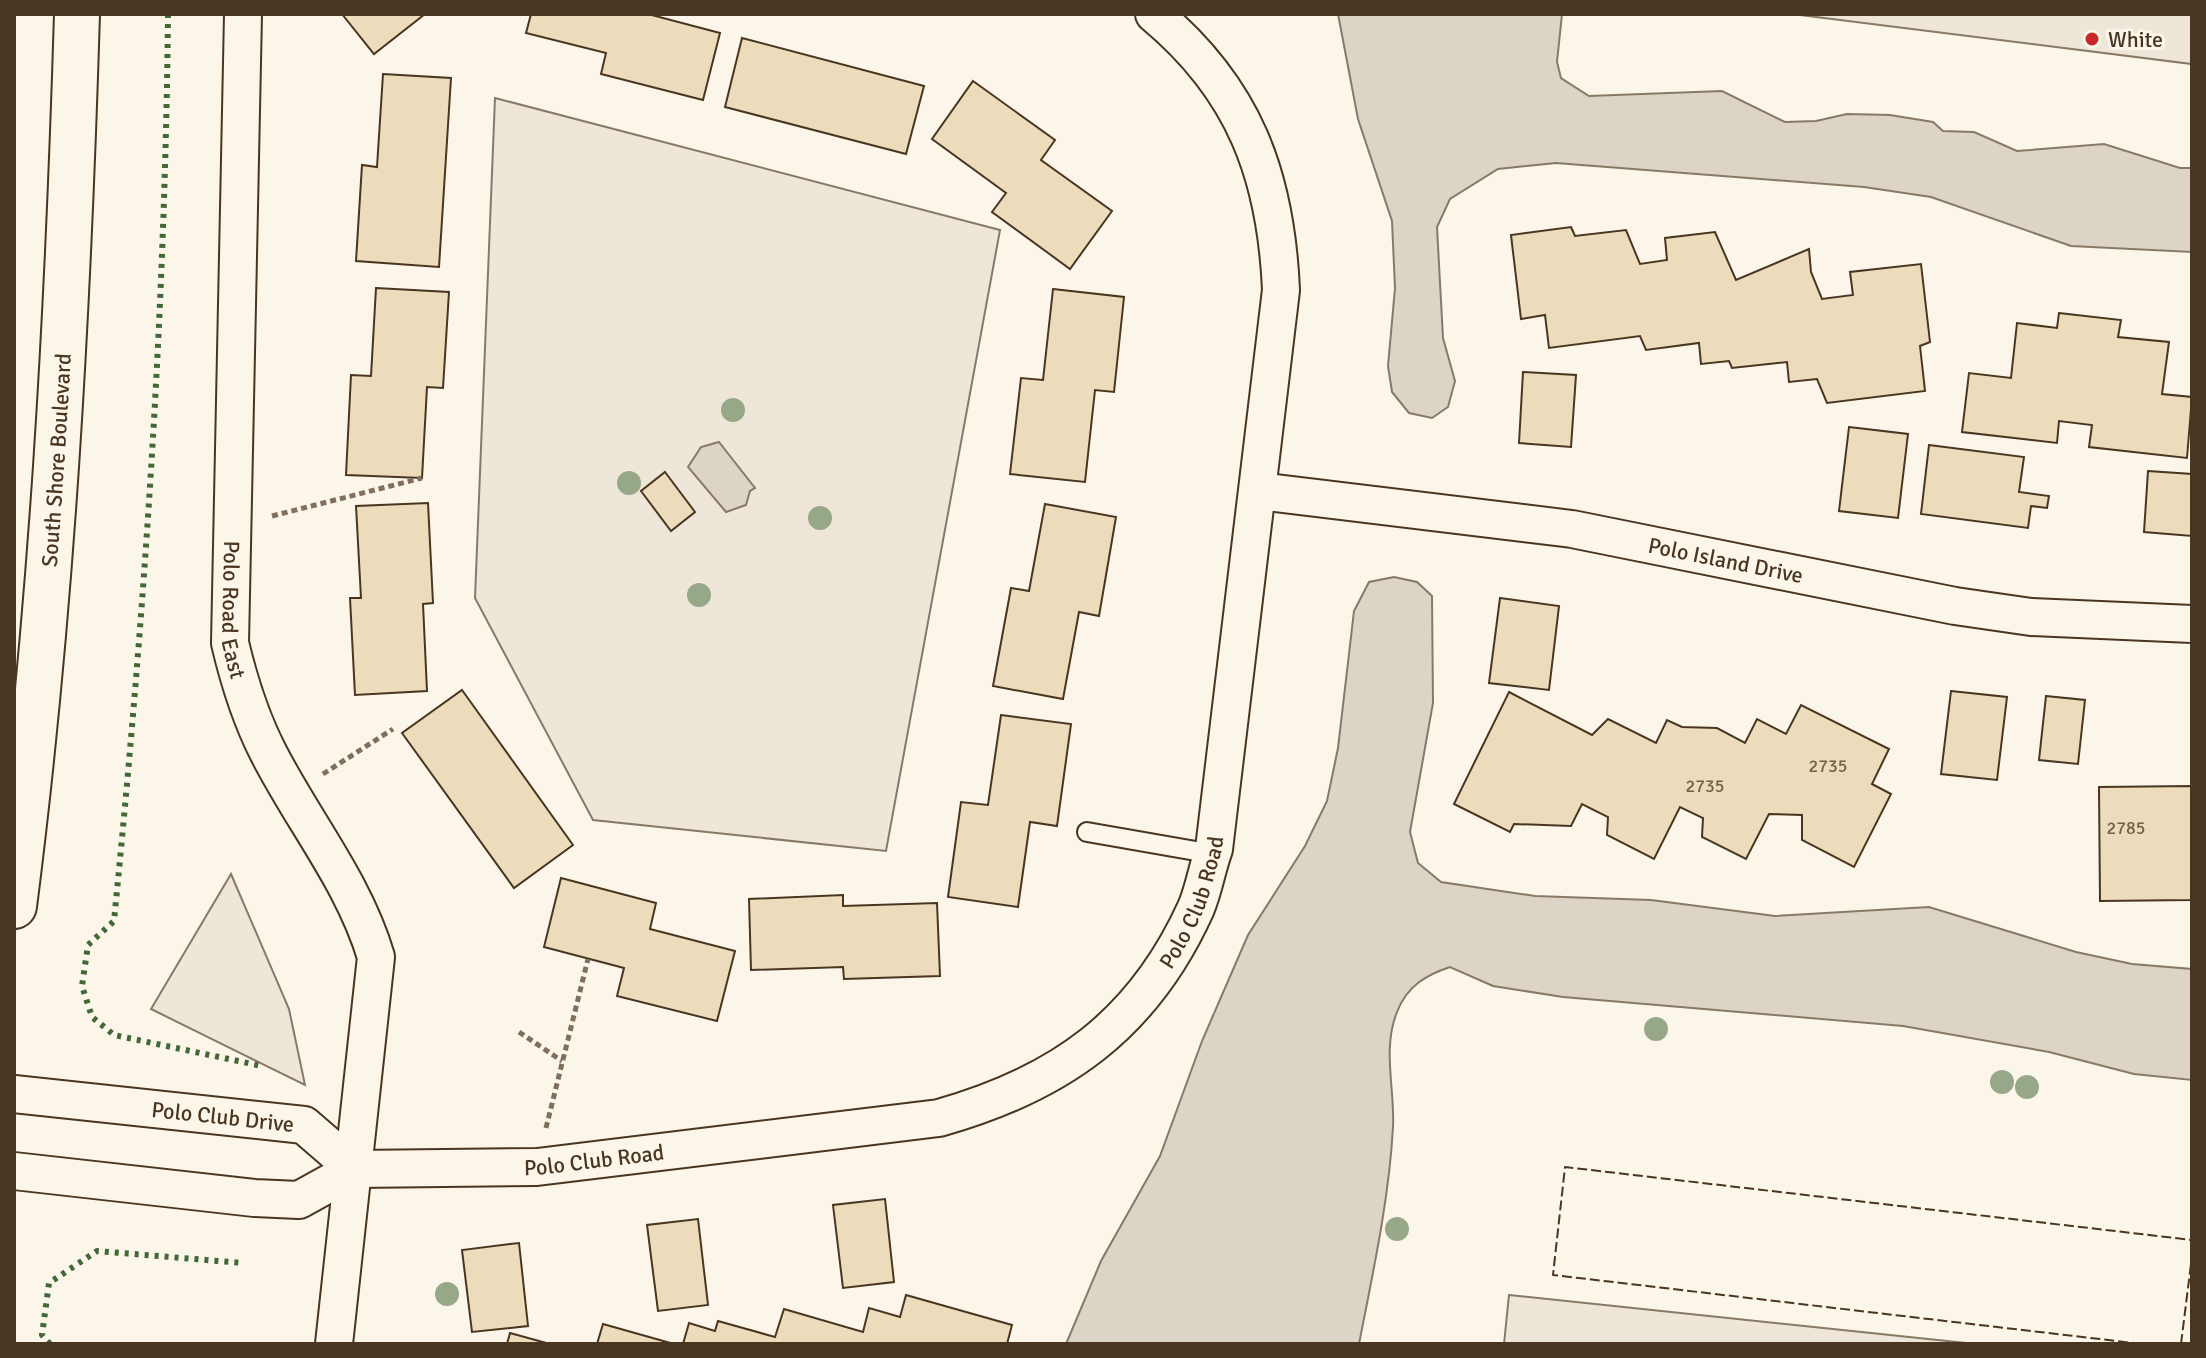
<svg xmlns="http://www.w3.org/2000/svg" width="2206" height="1358" font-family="Signika,sans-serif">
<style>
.green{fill:#ede6d9;stroke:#887966;stroke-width:2}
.water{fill:#dcd4c6;stroke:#887966;stroke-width:2}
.building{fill:#ecdcbc;stroke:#4a3520;stroke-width:2}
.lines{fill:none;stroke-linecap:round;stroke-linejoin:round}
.service-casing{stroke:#4a3520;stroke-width:22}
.minor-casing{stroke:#4a3520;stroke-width:40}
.tertiary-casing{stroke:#4a3520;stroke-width:48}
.path{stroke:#7f6f5c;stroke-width:5;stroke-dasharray:6 4;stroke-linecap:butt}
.service{stroke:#fbf6e9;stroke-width:18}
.minor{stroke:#fbf6e9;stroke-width:36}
.tertiary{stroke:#fbf6e9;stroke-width:44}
.hedge{stroke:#436837;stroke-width:6;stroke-dasharray:4 6;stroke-linecap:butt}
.fence{stroke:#4a3520;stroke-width:2;stroke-dasharray:10 4;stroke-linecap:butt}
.tree{fill:#96a887}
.poi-dot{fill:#c62828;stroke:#fbf6e9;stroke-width:3}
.labels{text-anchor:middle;stroke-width:6;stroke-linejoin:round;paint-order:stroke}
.number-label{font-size:18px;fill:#725f47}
.poi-label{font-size:22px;fill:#4a3520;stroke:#fbf6e9;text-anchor:start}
.street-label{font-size:22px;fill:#4a3520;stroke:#fbf6e9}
</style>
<rect width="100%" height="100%" fill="#fbf6e9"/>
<g class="green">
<polygon points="1792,14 2192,14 2192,64"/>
<polygon points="495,98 1000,230 886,851 593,820 475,598"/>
<polygon points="231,874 289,1009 305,1085 151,1009"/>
<polygon points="1509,1295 1976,1344 1504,1344"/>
</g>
<g class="water">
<polygon points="1338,14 1562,14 1557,62 1561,78 1589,96 1722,91 1785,122 1816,121 1847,114 1890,115 1933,122 1943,131 1974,132 2017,151 2104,144 2180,168 2192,168 2192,252 2071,246 1931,197 1864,187 1556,163 1498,169 1450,199 1437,227 1443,338 1455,381 1448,407 1432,418 1409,413 1392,392 1388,366 1395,288 1392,221 1358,119"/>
<polygon points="719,442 755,488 750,491 746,505 726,512 688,467 701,447"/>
<path d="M 1394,577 L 1417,582 L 1432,596 L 1433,703 L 1410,832 L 1418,863 L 1441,882 L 1535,896 L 1651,900 L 1775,916 L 1929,907 L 2076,952 L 2132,964 L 2192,969 L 2192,1080 L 2134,1074 L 2049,1052 L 1903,1026 L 1563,997 L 1493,986 L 1450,967 C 1426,975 1407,986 1397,1012 C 1382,1049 1395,1089 1393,1127 C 1389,1200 1373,1272 1359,1344 L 1066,1344 L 1101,1261 L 1160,1156 L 1202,1041 L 1248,935 L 1305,846 L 1327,801 L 1338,748 L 1354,611 L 1369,582 Z"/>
</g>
<g class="building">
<polygon points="342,14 425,14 374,54"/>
<polygon points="531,14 648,14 720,33 703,100 601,74 606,53 526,33"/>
<polygon points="742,38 924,86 906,154 725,107"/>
<polygon points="383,74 451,78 439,267 356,261 362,165 377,167"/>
<polygon points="973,81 1055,140 1041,160 1112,211 1070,269 992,212 1006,193 932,139"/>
<polygon points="1571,227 1575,236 1626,230 1640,264 1667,260 1665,238 1715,232 1736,280 1809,249 1811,272 1822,299 1853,295 1850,272 1921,264 1930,342 1920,346 1925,391 1827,403 1817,379 1789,382 1787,362 1732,368 1729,361 1701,364 1699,343 1646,350 1640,336 1549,348 1545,315 1521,319 1511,235"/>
<polygon points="376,288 449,292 443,388 427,387 422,478 346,475 351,375 371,376"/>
<polygon points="1053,289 1124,297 1114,392 1095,390 1085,482 1010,474 1021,378 1043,380"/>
<polygon points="2059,313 2121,320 2118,337 2169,342 2162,394 2192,397 2187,458 2089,447 2092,425 2059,421 2057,443 1962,432 1969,373 2011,378 2017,323 2057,328"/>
<polygon points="1523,372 1576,375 1571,447 1519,443"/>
<polygon points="1849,427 1908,434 1898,518 1839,511"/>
<polygon points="1929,445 2024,457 2019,492 2049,496 2047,508 2031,506 2028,528 1921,514"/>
<polygon points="2148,471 2192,474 2192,536 2144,532"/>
<polygon points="665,472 695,512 671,531 641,491"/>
<polygon points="428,503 433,603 423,604 427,691 355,695 350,598 361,598 356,506"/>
<polygon points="1045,504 1116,517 1099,616 1079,612 1063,699 993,686 1011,588 1029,591"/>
<polygon points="1500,598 1559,606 1549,690 1489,683"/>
<polygon points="462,690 573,845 514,888 402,733"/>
<polygon points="1951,691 2007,697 1997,780 1941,774"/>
<polygon points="1509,692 1592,735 1608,719 1656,743 1667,720 1682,727 1717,728 1745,743 1757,719 1786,734 1801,705 1889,749 1872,784 1891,794 1854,867 1802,840 1802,815 1769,814 1746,859 1702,837 1703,818 1680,807 1654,859 1607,835 1608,817 1582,804 1571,826 1514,824 1510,832 1454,804"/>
<polygon points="2046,696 2085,700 2078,764 2039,760"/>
<polygon points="1001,715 1071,724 1057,826 1030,822 1018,907 948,897 961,802 988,805"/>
<polygon points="2192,786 2192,900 2100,901 2099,787"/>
<polygon points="561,878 656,903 650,929 735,951 717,1021 617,996 624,968 544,947"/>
<polygon points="843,895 843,906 937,903 940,976 844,979 843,967 751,970 749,899"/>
<polygon points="885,1199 894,1282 843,1288 833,1205"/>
<polygon points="698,1219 708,1305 658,1311 647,1225"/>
<polygon points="519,1243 528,1326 472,1332 462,1250"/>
<polygon points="906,1295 1012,1325 1007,1344 683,1344 689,1323 715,1331 718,1321 775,1337 784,1309 863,1332 869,1308 900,1317"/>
<polygon points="603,1324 674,1344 597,1344"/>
<polygon points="510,1333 550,1344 507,1344"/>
</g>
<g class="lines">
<g class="service-casing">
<polyline id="service" points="1087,832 1213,854"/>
</g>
<g class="minor-casing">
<g id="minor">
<path id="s1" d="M 243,14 L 230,643 C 239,681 250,717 268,752 C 303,821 354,882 376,957 L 334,1344"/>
<path id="s2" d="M 1259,491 L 1572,529 L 1955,606 L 2031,617 L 2192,624"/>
<path id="s3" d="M 14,1094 L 304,1125 L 355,1169"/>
<path id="s4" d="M 14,1171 L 254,1198 L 299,1200 L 355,1169 L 537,1167 L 939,1118 C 1060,1084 1143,1025 1196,908 C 1204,889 1207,868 1214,849 L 1281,290 C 1276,175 1244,89 1154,14"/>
</g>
</g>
<g class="tertiary-casing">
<g id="tertiary">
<path id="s5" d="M 14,906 C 52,610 68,312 77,14"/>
</g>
</g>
<g class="path">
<polyline points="272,516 422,478"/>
<polyline points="323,774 393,729"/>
<polyline points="519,1032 562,1061"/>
<polyline points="546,1128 588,959"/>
</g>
<use href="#service" class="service"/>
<use href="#minor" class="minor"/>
<use href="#tertiary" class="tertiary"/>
<g class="hedge">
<path d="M 168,14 C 165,317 144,620 114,921 L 88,945 L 82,986 L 92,1017 L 114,1035 L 262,1066"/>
<polyline points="50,1344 42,1335 49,1283 97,1251 243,1263"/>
</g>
<g class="fence">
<polyline points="2142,1344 1553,1275 1565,1167 2192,1240"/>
<polyline points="2181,1344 2192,1256"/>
</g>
</g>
<g class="tree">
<circle cx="733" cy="410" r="12"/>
<circle cx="629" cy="483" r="12"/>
<circle cx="820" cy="518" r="12"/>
<circle cx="699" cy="595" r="12"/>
<circle cx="1656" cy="1029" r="12"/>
<circle cx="2002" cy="1082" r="12"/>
<circle cx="2027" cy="1087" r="12"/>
<circle cx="1397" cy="1229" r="12"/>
<circle cx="447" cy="1294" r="12"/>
</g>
<circle class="poi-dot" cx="2092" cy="39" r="8"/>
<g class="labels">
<g class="number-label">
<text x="1828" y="772">2735</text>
<text x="1705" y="792">2735</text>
<text x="2126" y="834">2785</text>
</g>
<g class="poi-label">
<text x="2108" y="47">White</text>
</g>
<g class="street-label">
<text dy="8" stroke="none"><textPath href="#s5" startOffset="448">South Shore Boulevard</textPath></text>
<text dy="8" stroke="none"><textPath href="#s2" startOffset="472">Polo Island Drive</textPath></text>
<text dy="8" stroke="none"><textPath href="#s1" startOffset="596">Polo Road East</textPath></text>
<text dy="8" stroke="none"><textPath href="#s4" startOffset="1286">Polo Club Road</textPath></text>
<text dy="8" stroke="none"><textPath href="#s3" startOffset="210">Polo Club Drive</textPath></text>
<text dy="8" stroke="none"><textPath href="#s4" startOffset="590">Polo Club Road</textPath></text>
</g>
</g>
<rect width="2206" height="1358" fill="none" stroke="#4a3520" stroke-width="32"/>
</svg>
